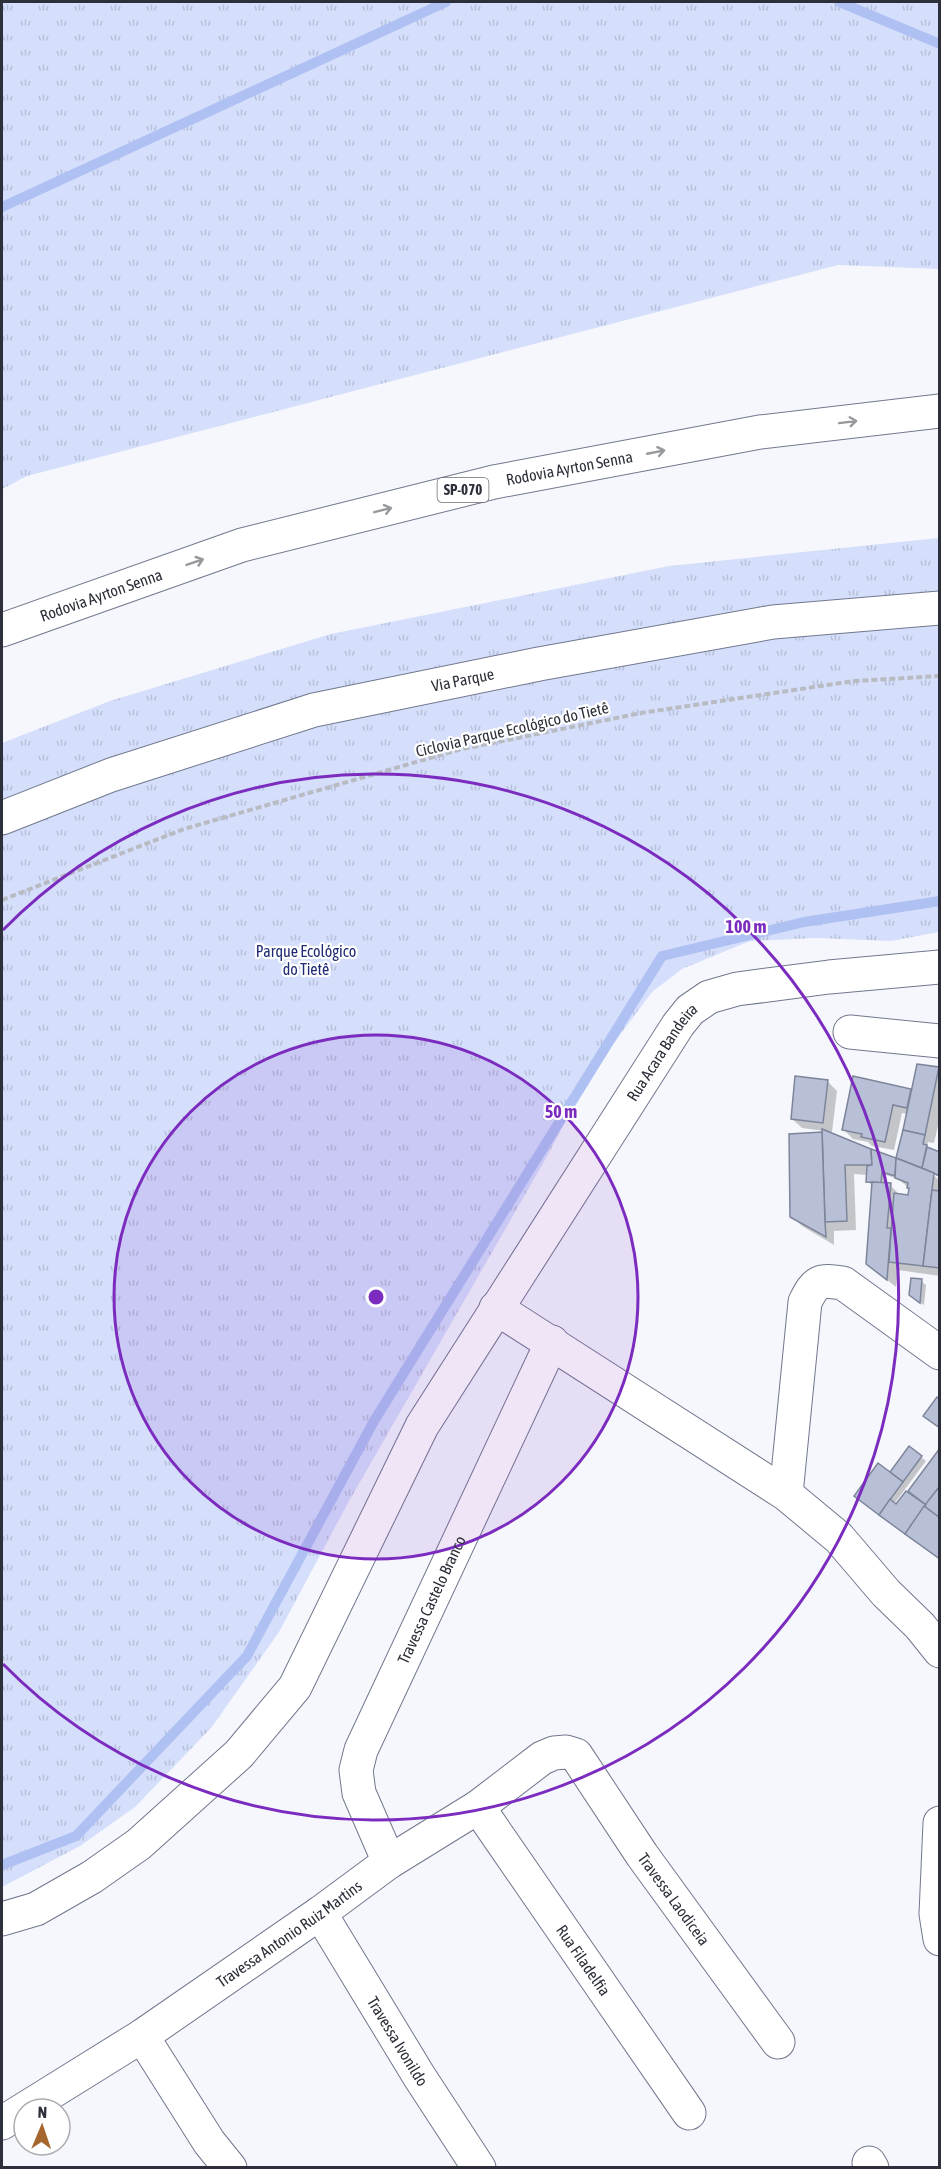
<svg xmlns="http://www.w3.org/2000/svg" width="941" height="2169" font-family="'Asap Condensed',sans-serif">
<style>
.park{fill:url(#park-tufts)}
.shadow{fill:#0003;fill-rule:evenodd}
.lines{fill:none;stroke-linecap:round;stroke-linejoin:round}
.stream{stroke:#afc0f3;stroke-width:10}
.building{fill:#b8c0d7;stroke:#7d859a;stroke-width:1.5}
.minor-casing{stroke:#71788d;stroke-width:35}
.highway-casing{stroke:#71788d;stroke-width:35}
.path{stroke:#b8bbc1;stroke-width:4;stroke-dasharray:6 3;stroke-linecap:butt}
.minor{stroke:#fff;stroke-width:33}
.highway{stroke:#fff;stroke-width:33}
.oneway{stroke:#96989c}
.ring{fill:none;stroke:#7b2cbf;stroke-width:3}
.labels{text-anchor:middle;stroke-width:4.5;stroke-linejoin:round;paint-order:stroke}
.shield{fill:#fff;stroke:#6c6e75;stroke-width:1.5}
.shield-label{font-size:15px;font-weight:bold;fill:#2d303a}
.street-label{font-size:16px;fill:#2d303a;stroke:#fff}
.park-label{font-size:16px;fill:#1f2b73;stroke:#fff}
.centre{fill:#7b2cbf;stroke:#fff;stroke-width:3}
.ring-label{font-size:18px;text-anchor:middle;font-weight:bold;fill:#7b2cbf;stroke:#fff;stroke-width:4.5;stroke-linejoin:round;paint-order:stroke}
</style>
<defs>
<pattern id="park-tufts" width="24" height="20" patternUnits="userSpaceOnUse" patternTransform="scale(1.5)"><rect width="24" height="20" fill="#d5dffc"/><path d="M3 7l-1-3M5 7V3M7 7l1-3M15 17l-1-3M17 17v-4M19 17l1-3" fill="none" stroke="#b7c0d9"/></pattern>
</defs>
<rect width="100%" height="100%" fill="#f5f7fc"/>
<g class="park">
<polygon points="2,2 939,2 939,269 838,265 27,476 2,489"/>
<polygon points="939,538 939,932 891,941 816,938 750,941 682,969 652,992 591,1074 545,1160 349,1501 279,1632 211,1728 135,1807 80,1846 2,1887 2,743 110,701 331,634 669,566"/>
</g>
<g class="shadow">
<path d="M 938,1069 L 940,1117 L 934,1143 L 928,1142 L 927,1147 L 940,1154 L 940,1177 L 932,1174 L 940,1181 L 940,1276 L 898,1270 L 896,1287 L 868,1264 L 872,1186 L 868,1181 L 868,1175 L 854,1174 L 856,1230 L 834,1231 L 834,1245 L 802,1226 L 792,1216 L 791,1135 L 824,1134 L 824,1131 L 802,1128 L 792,1119 L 827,1081 L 837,1091 L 832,1132 L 826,1132 L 897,1161 L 907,1114 L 902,1113 L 894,1150 L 872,1146 L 868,1142 L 853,1139 L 843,1129 L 854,1078 L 913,1090 ZM 886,1175 L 898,1179 L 909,1188 L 909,1196 L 899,1194 L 890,1185 L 886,1185 Z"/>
<polygon points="921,1281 926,1285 924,1305 915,1300"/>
<polygon points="909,1448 926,1461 894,1504 897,1506 916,1497 910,1491 940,1450 940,1560 860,1500 890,1474"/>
</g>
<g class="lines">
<g class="stream">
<polyline points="839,2 940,44"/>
<polyline points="2,207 446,2"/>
<polyline points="2,1865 76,1836 247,1656 374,1421 662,956 804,922 940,901"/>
</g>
</g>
<g class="building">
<polygon points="917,1064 939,1067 925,1135 903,1130"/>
<polygon points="795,1076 828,1080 823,1123 791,1119"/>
<polygon points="853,1076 911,1089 907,1108 893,1105 885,1142 861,1137 862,1134 842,1130"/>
<polygon points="822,1129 871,1149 872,1165 845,1165 847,1221 825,1222"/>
<polygon points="903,1130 925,1135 923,1144 927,1145 922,1168 896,1158"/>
<polygon points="822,1132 825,1222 826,1237 790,1217 789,1134"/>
<polygon points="927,1147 940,1152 940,1176 922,1168"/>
<polygon points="871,1149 896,1158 895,1176 882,1172 881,1183 866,1182 867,1166 872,1165"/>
<polygon points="896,1158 934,1173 923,1266 889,1262 894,1193 908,1195 909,1188 907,1188 908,1183 895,1178"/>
<polygon points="872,1182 891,1183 887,1228 891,1228 887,1280 866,1264"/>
<polygon points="932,1190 940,1191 940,1268 923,1266"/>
<polygon points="911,1278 922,1279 920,1303 909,1295"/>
<polygon points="937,1397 940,1399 940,1428 923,1416"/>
<polygon points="909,1446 922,1456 903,1482 890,1472"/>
<polygon points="940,1448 940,1486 926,1505 908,1491"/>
<polygon points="878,1463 903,1482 879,1515 854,1496"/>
<polygon points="940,1486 940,1518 924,1506"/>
<polygon points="906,1491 926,1505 905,1534 879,1515 890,1499 896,1504"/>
<polygon points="924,1506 940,1518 940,1559 905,1534"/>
</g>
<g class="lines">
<g class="minor-casing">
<g id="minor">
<path id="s1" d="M 2,818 L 111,775 L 314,710 L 539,664 L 773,622 L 940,608"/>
<polyline points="850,1032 940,1041"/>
<polyline points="496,1308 786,1494 839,1538 886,1593 920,1626 940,1651"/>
<path d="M 786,1494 L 805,1302 C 816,1280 819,1280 843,1283 L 940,1353"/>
<path id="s2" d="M 478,1807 L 689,2113"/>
<polyline points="940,1823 936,1914 940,1939"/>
<path id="s3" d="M 389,1862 L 359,1793 L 356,1770 L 361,1750 L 552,1342"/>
<path id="s4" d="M 320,1913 L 419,2076 L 479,2168"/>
<path id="s5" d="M 2,1919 L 36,1909 L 92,1877 L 139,1844 L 239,1754 L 295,1687 L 422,1426 L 678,1025 L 690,1010 L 709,997 L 737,989 L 829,977 L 940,967"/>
<polyline points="142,2036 209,2142 230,2168"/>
<path id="s6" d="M 2,2123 L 142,2036 L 320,1913 L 389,1862 L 478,1807 L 542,1758 L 554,1753 L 566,1752 L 576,1755 L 642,1855 L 778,2042"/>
<polyline points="869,2163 872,2168"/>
</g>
</g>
<g class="highway-casing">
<g id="highway">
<path id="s7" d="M 2,630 L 242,545 L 494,482 L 760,432 L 940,411"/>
</g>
</g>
<polyline class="path" points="2,900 184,829 458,750 641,713 854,681 940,676"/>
<use href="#minor" class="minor"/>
<use href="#highway" class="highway"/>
</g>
<defs><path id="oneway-shaft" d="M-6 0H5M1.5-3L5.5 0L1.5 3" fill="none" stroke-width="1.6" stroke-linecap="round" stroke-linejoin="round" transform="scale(1.5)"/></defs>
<g class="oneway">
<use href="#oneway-shaft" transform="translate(848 422) rotate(-7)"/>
<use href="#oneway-shaft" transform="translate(656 452) rotate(-11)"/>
<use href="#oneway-shaft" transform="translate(383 510) rotate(-14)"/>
<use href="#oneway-shaft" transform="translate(195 562) rotate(-19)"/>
</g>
<circle cx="376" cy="1297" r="262" fill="#7b2cbf" fill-opacity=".12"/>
<g class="ring">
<circle cx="376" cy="1297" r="262"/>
<path d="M3 930A523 523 0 1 1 3 1664"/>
</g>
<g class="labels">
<rect class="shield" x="437.5" y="478" width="51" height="24" rx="4.5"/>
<g class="shield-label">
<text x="463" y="495">SP-070</text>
</g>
<g class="street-label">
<text dy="6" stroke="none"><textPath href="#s7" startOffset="591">Rodovia Ayrton Senna</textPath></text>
<text dy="6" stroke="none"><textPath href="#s7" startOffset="105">Rodovia Ayrton Senna</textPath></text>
<text dy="6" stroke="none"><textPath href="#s1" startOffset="482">Via Parque</textPath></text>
<text transform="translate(512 729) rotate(-13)" y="6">Ciclovia Parque Ecológico do Tietê</text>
<text dy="6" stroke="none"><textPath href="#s5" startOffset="1114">Rua Acara Bandeira</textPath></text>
<text dy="6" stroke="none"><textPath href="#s3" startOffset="285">Travessa Castelo Branco</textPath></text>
<text dy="6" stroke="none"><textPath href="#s6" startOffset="862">Travessa Laodiceia</textPath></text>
<text dy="6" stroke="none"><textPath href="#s6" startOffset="344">Travessa Antonio Ruiz Martins</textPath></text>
<text dy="6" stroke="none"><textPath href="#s2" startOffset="186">Rua Filadelfia</textPath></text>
<text dy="6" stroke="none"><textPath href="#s4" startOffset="150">Travessa Ivonildo</textPath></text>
</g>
<g class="park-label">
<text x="306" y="957">Parque Ecológico<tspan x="306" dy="18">do Tietê</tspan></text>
</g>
</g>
<circle cx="376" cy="1297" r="9" class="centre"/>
<g class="ring-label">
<text x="746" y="933">100 m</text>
<text x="561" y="1118">50 m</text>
</g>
<rect width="941" height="2169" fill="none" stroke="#2d303a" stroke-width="6"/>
<g transform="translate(42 2127) rotate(2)"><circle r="28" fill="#ffffff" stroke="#abacb0" stroke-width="1.5"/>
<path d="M0-4.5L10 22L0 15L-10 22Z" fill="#a5672d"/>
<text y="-9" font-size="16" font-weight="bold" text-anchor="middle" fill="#2d303a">N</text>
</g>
</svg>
